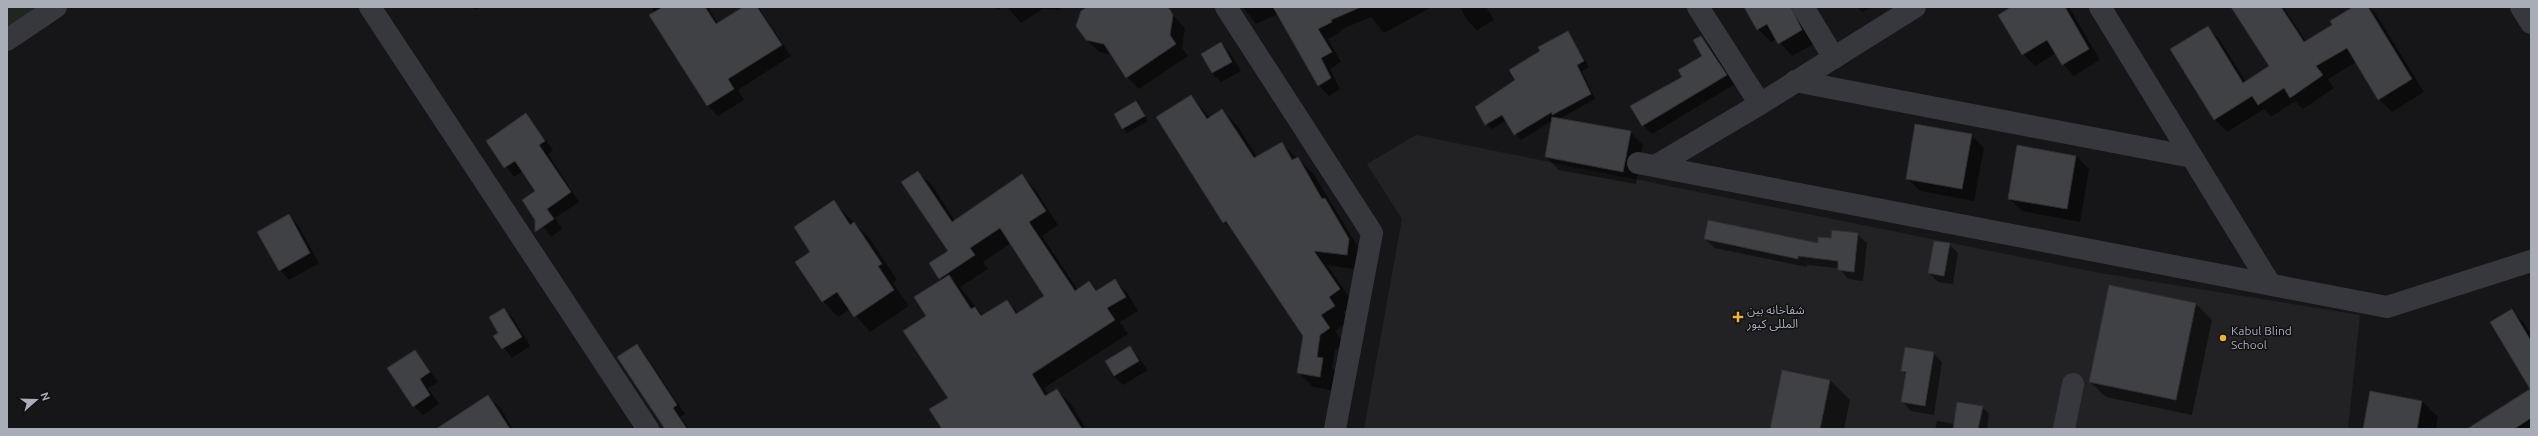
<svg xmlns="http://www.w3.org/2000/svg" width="2538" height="436" font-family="Ubuntu,'Noto Sans Arabic',sans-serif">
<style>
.built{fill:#222225}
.green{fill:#1e261f}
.shadow{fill:#0007;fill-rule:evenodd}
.building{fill:#404145;stroke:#303034}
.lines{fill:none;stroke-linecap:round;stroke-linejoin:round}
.minor{stroke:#37383d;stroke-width:22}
.poi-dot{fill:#f2b134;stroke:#111113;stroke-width:1.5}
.labels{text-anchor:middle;stroke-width:3;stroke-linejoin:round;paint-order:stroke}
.poi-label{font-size:12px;fill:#a8adb8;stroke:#111113;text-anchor:start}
</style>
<rect width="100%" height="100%" fill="#161618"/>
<polygon class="built" points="1416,135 2100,273 2360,315 2348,429 1364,429 1402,219 1367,164"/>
<polygon class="green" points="7,7 40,7 7,29"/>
<g class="shadow">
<polygon points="472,7 481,7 476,10"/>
<polygon points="651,7 708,7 718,24 745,7 758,7 791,56 738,90 744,100 718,116 708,106 651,16 655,13"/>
<polygon points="995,7 1002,7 998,10"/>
<polygon points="1007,7 1064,7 1058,10 1043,9 1021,23"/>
<polygon points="1089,7 1167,8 1185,28 1182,48 1188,56 1139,89 1127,77 1112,55 1099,52 1086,39"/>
<polygon points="1243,7 1432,7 1384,33 1371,17 1340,30 1341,32 1328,39 1341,62 1330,69 1340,89 1329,96 1319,86 1278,14 1256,24"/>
<polygon points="1460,7 1486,7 1494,20 1477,30 1467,20"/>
<polygon points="1746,7 1788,7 1804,24 1815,43 1792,56 1777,39 1771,42 1758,29"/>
<polygon points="1857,7 1871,7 1862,12"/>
<polygon points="2013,7 2069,7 2100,60 2074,76 2063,64 2056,53 2035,66 2023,54 1999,15"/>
<polygon points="2233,7 2283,7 2306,41 2333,25 2354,7 2369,7 2376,14 2424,92 2392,112 2379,99 2356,62 2328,79 2334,88 2303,109 2295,101 2271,117 2264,109 2227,132 2215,119 2207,27 2220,40 2246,82 2270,67"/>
<polygon points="1568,32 1589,67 1582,71 1595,99 1559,119 1630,132 1643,145 1636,184 1559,170 1546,157 1552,121 1521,140 1507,120 1492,129 1486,124 1516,81 1541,52"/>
<polygon points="1701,37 1710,46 1735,84 1652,134 1643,125 1703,56"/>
<polygon points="1221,43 1230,53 1241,71 1221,82 1212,73"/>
<polygon points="1191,96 1210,118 1222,110 1237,125 1257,157 1281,143 1313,173 1363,255 1361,270 1327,265 1354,304 1343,312 1349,321 1335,331 1344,344 1335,350 1332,368 1337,374 1334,391 1313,387 1298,372 1304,335 1236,234 1224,222"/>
<polygon points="1136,102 1148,121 1127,133 1123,128"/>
<polygon points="526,115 553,150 548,154 579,202 555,218 562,229 551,237 523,200 537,191 523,171 514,177 487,141"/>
<polygon points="1971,135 1984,148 1974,201 1920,191 1907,178"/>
<polygon points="2076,156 2089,169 2080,222 2022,211 2009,198"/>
<path d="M 918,172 L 932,185 L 955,221 L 1021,175 L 1035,189 L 1058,225 L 1042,236 L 1078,290 L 1089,282 L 1098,291 L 1115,280 L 1128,294 L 1138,311 L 1120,322 L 1128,334 L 1044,388 L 1049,395 L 1057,390 L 1071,404 L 1086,429 L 943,429 L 949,398 L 928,316 L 942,280 L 940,278 L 949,251 ZM 1011,243 L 1046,296 L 1019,314 L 1007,301 L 983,316 L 960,287 L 988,269 L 983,262 Z"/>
<polygon points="833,201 870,239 897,280 893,283 909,306 870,332 850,309 838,317 823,301 812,252"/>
<polygon points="289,216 298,225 319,263 289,280 280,270"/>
<polygon points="1857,234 1867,243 1863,281 1848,279 1839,268 1807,265 1807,267 1715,248 1705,239 1819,244"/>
<polygon points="1949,244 1958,253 1953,284 1938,282 1929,273"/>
<polygon points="2196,304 2212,320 2192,415 2106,397 2090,382"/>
<polygon points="504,309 513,318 530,346 512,358 494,336 500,333"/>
<polygon points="2511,310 2524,323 2531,334 2531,389"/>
<polygon points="637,345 645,354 685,414 680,417 689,429 667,429"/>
<polygon points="1130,347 1148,370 1123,385 1114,376"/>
<polygon points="415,351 438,382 428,388 439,404 423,415 414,406"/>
<polygon points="1933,353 1942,362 1934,415 1911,411 1902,401 1906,375 1902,370"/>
<polygon points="1783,371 1830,380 1850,400 1844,429 1771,429"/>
<polygon points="2371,392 2422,401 2438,417 2436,429 2364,429"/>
<polygon points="2531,394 2531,429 2490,429"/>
<polygon points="488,397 501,409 513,429 438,429"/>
<polygon points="1982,407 1989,414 1987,429 1935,429 1937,421 1955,424"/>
</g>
<g class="building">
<polygon points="663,7 705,7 716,24 743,7 757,7 782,45 728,79 734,89 707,106 649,15"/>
<polygon points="1087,7 1168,7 1173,15 1170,35 1176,44 1126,78 1104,44 1086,40 1076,26 1081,11"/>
<polygon points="1273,7 1361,7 1331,20 1332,22 1318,29 1332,52 1321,58 1331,78 1318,86"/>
<polygon points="1744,7 1791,7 1802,30 1778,44 1767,24 1757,30"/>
<polygon points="2011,7 2065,7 2089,49 2062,65 2047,40 2022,55 1998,15"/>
<polygon points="2231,7 2281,7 2304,42 2332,25 2330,21 2353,7 2368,7 2412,79 2378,100 2347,48 2316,66 2323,75 2290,98 2284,88 2258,105 2252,96 2214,120 2170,49 2208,26 2243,83 2269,66"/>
<polygon points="1568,31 1584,61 1577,65 1591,94 1552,115 1552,112 1514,135 1502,115 1485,125 1475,107 1515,80 1509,70 1540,51 1538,47"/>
<polygon points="1701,36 1727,75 1642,126 1630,106 1682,77 1678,70 1702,56 1693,40"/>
<polygon points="1221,42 1232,62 1212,73 1201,54"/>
<polygon points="1191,95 1207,119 1222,109 1254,158 1282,142 1292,160 1298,157 1322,199 1325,198 1349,239 1347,255 1314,251 1340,289 1329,297 1335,306 1321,315 1330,328 1320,335 1317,357 1323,358 1320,377 1297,373 1303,336 1226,221 1223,223 1156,117"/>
<polygon points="1136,101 1145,116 1122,129 1114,114"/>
<polygon points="526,113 545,141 539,145 571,192 547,209 554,219 535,232 535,220 522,200 535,191 515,161 504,168 486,141"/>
<polygon points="1552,117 1631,131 1623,172 1545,157"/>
<polygon points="1915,124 1972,134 1962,189 1906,179"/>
<polygon points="2017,145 2076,156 2067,209 2008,199"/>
<polygon points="918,171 952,222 1022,174 1046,211 1029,222 1075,291 1089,281 1096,291 1115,279 1126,297 1107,308 1115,320 1032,374 1045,396 1057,389 1082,429 942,429 929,409 948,398 903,331 926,316 914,297 949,275 971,309 975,307 981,316 1007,300 1016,314 1044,296 1000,228 970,248 975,255 939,279 929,263 948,251 901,182"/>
<polygon points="834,200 850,225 854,222 882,264 878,266 894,290 854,317 837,292 822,302 795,262 810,252 794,227"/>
<polygon points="289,214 310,253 279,271 257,232"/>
<polygon points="1708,220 1818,243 1818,237 1831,238 1832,230 1858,233 1854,272 1838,270 1838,261 1798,256 1798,259 1704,239"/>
<polygon points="1934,241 1950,243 1944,276 1928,273"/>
<polygon points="2109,285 2196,303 2176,400 2089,382"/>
<polygon points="504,308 522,337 502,349 493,336 498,333 489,317"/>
<polygon points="2512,309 2531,341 2531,418 2514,429 2467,429 2530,389 2490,322"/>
<polygon points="637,344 677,405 673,408 687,429 665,429 617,357"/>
<polygon points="1130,346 1139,361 1114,376 1105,361"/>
<polygon points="1905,347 1934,352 1925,406 1901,402 1906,372 1901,371"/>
<polygon points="415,350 430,372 420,379 430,395 413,407 387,368"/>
<polygon points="1782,370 1830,380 1820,429 1770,429"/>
<polygon points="2370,391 2422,401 2417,429 2363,429"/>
<polygon points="488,395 510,429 436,429"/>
<polygon points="1957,402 1983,406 1978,429 1953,429"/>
</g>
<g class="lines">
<g class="minor">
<polyline points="370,7 648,429"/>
<polyline points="1226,7 1372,233 1335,429"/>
<polyline points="1698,7 1760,104 1915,7"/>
<polyline points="1803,7 1834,58"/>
<polyline points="2100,7 2270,284"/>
<polyline points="2521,7 2531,23"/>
<polyline points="7,40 56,7"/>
<polyline points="1795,81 2192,157"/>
<polyline points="1638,163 2387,307 2531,261"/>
<polyline points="1657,165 1760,104"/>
<polyline points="2064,429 2073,384"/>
</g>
</g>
<g class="poi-dot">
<path d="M1736 311h4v4h4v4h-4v4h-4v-4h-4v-4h4z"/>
<circle cx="2223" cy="338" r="4"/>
</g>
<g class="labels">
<g class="poi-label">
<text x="1747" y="314">شفاخانه بین<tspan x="1747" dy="14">المللی کیور</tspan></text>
<text x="2231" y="335">Kabul Blind<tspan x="2231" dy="14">School</tspan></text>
</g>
</g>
<rect width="2538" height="436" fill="none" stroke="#a8adb8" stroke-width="16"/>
<g transform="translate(36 400) rotate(70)" stroke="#111113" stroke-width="3" paint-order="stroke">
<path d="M0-3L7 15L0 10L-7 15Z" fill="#a8adb8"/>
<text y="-6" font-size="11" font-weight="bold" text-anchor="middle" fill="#a8adb8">N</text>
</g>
</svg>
